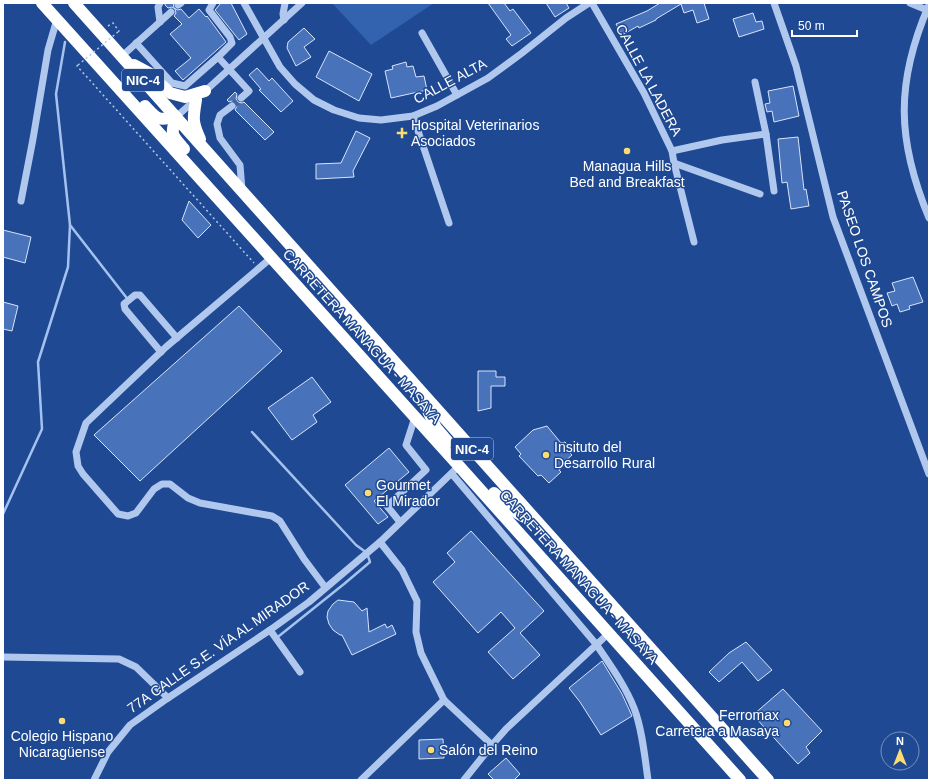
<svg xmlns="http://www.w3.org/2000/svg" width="932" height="783" font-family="Arial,sans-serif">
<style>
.green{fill:#3362af}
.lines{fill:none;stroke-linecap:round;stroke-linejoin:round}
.stream{stroke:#a4c2ef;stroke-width:2.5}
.building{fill:#4872b9;stroke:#d7e4fa}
.minor-tunnel{stroke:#4164a2;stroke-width:7;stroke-dasharray:7 3.5;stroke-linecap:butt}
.path{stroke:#b1c8ee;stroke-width:1.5;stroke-dasharray:2 3;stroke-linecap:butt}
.minor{stroke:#b1c8ee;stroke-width:7}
.highway{stroke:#fff;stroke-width:12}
.path-bridge{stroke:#b1c8ee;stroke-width:1.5;stroke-dasharray:2 3;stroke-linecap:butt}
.poi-dot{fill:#fbdd71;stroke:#1f4992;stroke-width:1.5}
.labels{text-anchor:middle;stroke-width:3;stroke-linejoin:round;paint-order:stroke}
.shield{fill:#1f4992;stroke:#bcc8de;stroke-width:1}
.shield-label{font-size:13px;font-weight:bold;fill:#fff}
.street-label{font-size:14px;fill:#fff;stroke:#1f4992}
.poi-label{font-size:14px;fill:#fff;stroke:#1f4992;text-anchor:start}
</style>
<rect width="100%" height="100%" fill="#1f4992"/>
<polygon class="green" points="332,3 434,3 371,45"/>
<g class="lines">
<g class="stream">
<polyline points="65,42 56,94 70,225 126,297"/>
<polyline points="252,432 356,545 367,553 370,562 344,584 279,636"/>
<polyline points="3,514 42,429 38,362 68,267 70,225"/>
</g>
</g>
<g class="building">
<polygon points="165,3 173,3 174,8 178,10 181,9 189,18 199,9 206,17 207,16 226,42 183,80 175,71 191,58 170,34 182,24 174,16 176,13 175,9 172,7 168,8 165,5"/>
<polygon points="221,3 231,3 247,34 239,40 215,10"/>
<polygon points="488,3 504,3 510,11 513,9 531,33 512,46 506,39 511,35"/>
<polygon points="546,3 566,3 569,8 555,17"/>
<polygon points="660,3 704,3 709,19 697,23 693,10 684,13 681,4 656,19 656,20 639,28 638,26 622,35 616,24 647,11"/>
<polygon points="753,13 756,22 762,21 764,29 739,37 733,19"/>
<polygon points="304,28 315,39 304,47 311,57 296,66 287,48 288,42"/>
<polygon points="329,51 372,74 359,101 316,77"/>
<polygon points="406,62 407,67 413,66 416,77 424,76 427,90 391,98 385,71 393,69 392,66"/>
<polygon points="257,68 269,81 272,78 293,101 281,112 259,90 261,89 249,75"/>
<polygon points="793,86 799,116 774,122 772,111 767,112 765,104 770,103 768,91"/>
<polygon points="235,92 237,94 236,99 238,102 242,103 244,102 274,132 265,140 235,110 237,106 236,103 232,101 229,102 227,100"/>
<polygon points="356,131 370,138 353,171 354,177 316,179 316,164 341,163"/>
<polygon points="798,137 804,190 806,189 809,206 791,209 787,182 782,183 778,139"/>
<polygon points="189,201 211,225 198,238 182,220"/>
<polygon points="3,230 31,237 25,263 3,257"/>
<polygon points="913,277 923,302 909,306 910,309 900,312 897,304 892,306 887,293 895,291 892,283"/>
<polygon points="3,302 18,306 12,331 3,329"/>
<polygon points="239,306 282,351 140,481 94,435"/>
<polygon points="478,371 496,371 496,377 505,377 505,386 491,386 491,408 478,411"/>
<polygon points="312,377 331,402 313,415 317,422 292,440 268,408"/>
<polygon points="547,426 561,443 565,442 571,448 568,451 572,455 562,464 564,466 559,470 561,472 549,483 541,475 538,476 519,456 521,454 515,447 533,430"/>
<polygon points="389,448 409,472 374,501 388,517 378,524 345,485"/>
<polygon points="471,531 544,611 520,633 540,655 513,679 488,652 515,628 501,612 478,633 433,582 455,562 447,553"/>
<polygon points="338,600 354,602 362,611 367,608 369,632 385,624 387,628 392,625 396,634 352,655 342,635 340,635 333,630 329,624 327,617 328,611 333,604"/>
<polygon points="746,642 772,670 758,681 742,662 719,682 709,672 729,653"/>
<polygon points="602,661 622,694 632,716 601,735 580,702 569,688"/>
<polygon points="783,689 822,731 806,747 810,753 798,764 753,715"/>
<polygon points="443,739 444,758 419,759 419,740"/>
<polygon points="506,758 520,774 514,780 494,780 488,774"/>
</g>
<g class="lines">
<polyline class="minor-tunnel" points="232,106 241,98"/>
<g class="path">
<polyline points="108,26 113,23 119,31 118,32"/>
<polyline points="78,65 77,66 254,263"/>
</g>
<g class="minor">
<polyline points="213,3 209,10 230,37 232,43 218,57 249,91 241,98"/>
<polyline points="244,3 280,67 295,84 314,100 334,110 359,118 381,120 413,116 437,106 488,78 522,53 566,18 589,3"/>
<polyline points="592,3 644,93 672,151 674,163 694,242"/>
<polyline points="774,3 796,66 833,217 929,474"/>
<polyline points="910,3 927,10"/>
<polyline points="178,5 181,3"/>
<path d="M 929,5 C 895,83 897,141 929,218"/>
<polyline points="284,20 283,14 285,3"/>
<polyline points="160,22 158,7 160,3"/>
<polyline points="422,33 457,95"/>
<polyline points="136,43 172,83 185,86 218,57"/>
<polyline points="122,56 171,12"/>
<polyline points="755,82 766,134"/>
<polyline points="203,93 302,3"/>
<polyline points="232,106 220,115 217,124 220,138 240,165 242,190"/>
<polyline points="413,116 449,223"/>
<polyline points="176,117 195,100"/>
<polyline points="672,151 722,140 766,134 774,191"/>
<polyline points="674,163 760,194"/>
<polyline points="21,201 33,139 48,50 57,19"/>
<polyline points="271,258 166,347 86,423 76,452 78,466 83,474 118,514 128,516 136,513 154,489 162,484 170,484 188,498 200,503 272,516 280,521 304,559 325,587"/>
<polyline points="161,352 125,309 124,304 135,295 140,295 177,338"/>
<path d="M 452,474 L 596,644 C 610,665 625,685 634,708 C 642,728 645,758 648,780"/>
<polyline points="400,522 387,506 426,470 406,445 415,417"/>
<polyline points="380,542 402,570 417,601 416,632 421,653 444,700 492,745"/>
<polyline points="270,630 300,672"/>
<polyline points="3,657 119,659 136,667 168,698"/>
<polyline points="94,780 108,752 130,725 168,698 270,630 309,602 380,542 459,466"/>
<polyline points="361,780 444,700"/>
<polyline points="464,780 492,745 506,729 609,633"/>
</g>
<g class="highway">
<polyline points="42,3 459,466 740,780"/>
<polyline points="74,3 768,780"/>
<polyline points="134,65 149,73 170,93 185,97 205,91"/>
<path d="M 196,100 C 193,118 192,122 200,139"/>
<path d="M 145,106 C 157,119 157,121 176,117"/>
<path d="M 176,117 C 170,135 172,135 184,149"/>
<polyline points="423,400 436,428 448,442"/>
<path d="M 494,493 C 505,504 517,515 532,520"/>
</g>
<polyline class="path-bridge" points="78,65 118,32"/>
</g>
<g class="poi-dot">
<path d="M400 127h4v4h4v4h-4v4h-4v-4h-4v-4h4z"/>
<circle cx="627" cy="151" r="4"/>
<circle cx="546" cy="455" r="4"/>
<circle cx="368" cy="493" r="4"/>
<circle cx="62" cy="721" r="4"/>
<circle cx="787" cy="723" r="4"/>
<circle cx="431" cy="750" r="4"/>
</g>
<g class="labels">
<g class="shield">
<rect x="122" y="69" width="42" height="22" rx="3"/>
<rect x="451" y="438" width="42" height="22" rx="3"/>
</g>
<g class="shield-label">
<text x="143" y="85">NIC-4</text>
<text x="472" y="454">NIC-4</text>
</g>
<g class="street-label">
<text transform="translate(649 80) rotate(62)" y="5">CALLE LA LADERA</text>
<text transform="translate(450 81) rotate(-28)" y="5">CALLE ALTA</text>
<text transform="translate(865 259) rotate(71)" y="5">PASEO LOS CAMPOS</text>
<text transform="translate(362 336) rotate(48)" y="5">CARRETERA MANAGUA - MASAYA</text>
<text transform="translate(579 577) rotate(48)" y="5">CARRETERA MANAGUA - MASAYA</text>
<text transform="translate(218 647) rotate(-35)" y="5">77A CALLE S.E. VÍA AL MIRADOR</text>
</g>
<g class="poi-label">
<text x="411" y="130">Hospital Veterinarios<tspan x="411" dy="16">Asociados</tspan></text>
<text x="627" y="171" text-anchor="middle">Managua Hills<tspan x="627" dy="16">Bed and Breakfast</tspan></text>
<text x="554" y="452">Insituto del<tspan x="554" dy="16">Desarrollo Rural</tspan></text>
<text x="376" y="490">Gourmet<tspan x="376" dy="16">El Mirador</tspan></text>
<text x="779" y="720" text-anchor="end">Ferromax<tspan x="779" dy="16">Carretera a Masaya</tspan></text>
<text x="62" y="741" text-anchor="middle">Colegio Hispano<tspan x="62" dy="16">Nicaragüense</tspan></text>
<text x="439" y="755">Salón del Reino</text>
</g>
</g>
<rect width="932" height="783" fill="none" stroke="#ffffff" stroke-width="8"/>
<g transform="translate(900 751)"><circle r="19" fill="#1f4992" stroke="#7992be"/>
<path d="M0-3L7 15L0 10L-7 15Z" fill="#fbdd71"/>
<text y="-6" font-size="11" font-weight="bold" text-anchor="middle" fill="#ffffff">N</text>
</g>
<path d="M792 30v6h65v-6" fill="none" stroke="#ffffff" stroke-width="2"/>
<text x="798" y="30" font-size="12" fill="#ffffff" stroke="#1f4992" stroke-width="3" paint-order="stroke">50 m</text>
</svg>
